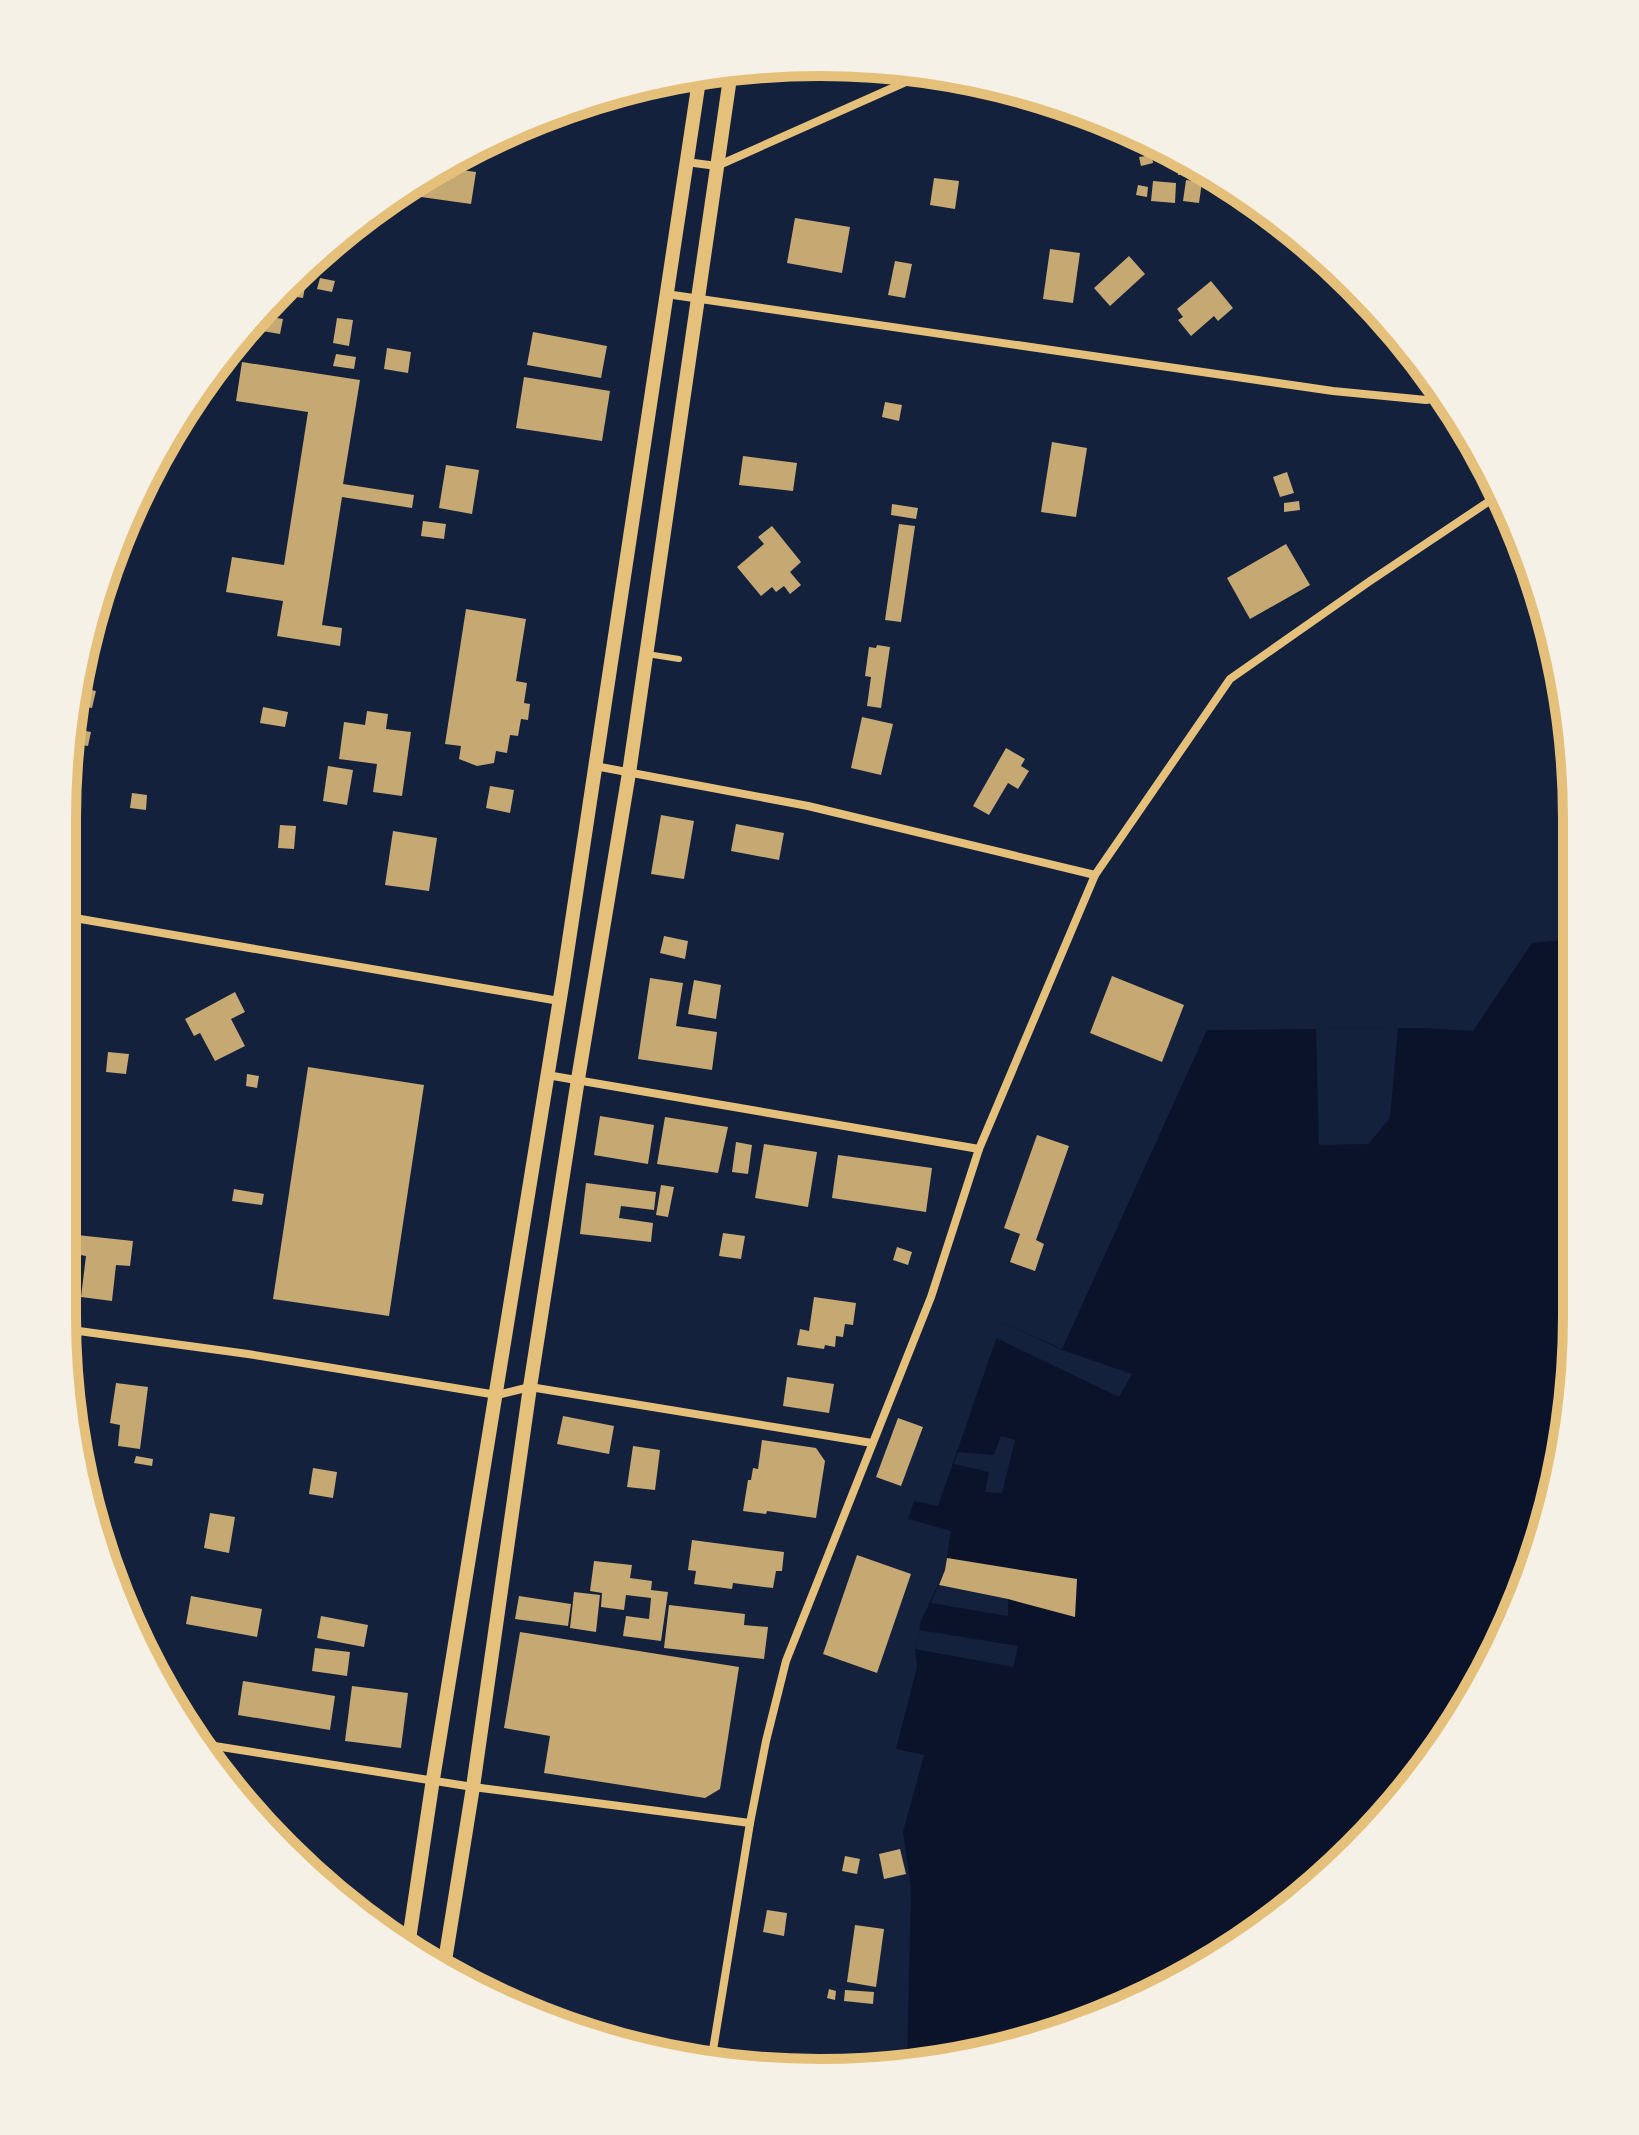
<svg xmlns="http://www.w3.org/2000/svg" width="1639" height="2135" font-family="'Work Sans',sans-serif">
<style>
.water{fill:#0b132b}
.pier{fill:#14213d}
.building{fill:#c6a872}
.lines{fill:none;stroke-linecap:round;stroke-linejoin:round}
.service{stroke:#e5c07b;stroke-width:6}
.minor{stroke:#e5c07b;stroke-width:8}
.tertiary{stroke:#e5c07b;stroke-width:14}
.rim{fill:none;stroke:#e5c07b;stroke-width:10}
</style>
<rect width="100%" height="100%" fill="#14213d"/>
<polygon class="water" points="1571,939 1570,1415 1519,1605 1450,1736 1355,1851 1240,1946 1063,2033 907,2064 911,1889 903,1832 924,1755 896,1749 917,1667 915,1649 921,1621 945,1570 951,1531 908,1519 914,1501 938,1506 1002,1322 1062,1349 1207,1030 1422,1028 1473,1031 1532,943"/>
<g class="pier">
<polygon points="1398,1028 1390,1118 1368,1144 1319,1145 1316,1029"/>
<polygon points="1002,1322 1062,1350 1132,1374 1119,1397 996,1338"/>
<polygon points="1001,1436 1015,1440 1002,1493 985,1492 989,1472 954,1464 958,1452 994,1455"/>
<polygon points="939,1585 1008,1599 1008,1616 931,1603"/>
<polygon points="919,1630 1018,1646 1013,1667 915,1649"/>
</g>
<g class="building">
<polygon points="1152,155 1153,163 1141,166 1139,157"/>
<polygon points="1179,157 1197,166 1196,175 1178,175"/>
<polygon points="440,167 476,172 471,204 414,196 416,180"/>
<polygon points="934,178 959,181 955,209 930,205"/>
<polygon points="1186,180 1202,182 1199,203 1183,201"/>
<polygon points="1153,181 1176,183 1175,203 1151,201"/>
<polygon points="1138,185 1148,187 1147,197 1136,195"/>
<polygon points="795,218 850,227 842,273 787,263"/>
<polygon points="1050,249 1080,253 1073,303 1043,299"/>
<polygon points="1129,256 1145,274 1110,306 1094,288"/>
<polygon points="895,261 912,264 905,298 888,295"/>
<polygon points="307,276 303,298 290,296 290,291"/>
<polygon points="320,278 335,281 332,292 317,289"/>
<polygon points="1211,281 1233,308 1218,321 1214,316 1191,336 1178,320 1183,317 1177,309"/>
<polygon points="264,316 283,319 280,334 262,331"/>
<polygon points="337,318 353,320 349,346 333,343"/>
<polygon points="533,332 607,346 601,378 527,365"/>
<polygon points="387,348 411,352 408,373 384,369"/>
<polygon points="336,354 356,357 354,369 333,366"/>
<polygon points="242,362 360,380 343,484 414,495 412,508 342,497 322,625 342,628 340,646 277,636 283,601 226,592 232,557 284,565 308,412 236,401"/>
<polygon points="524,377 610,391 602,441 516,428"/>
<polygon points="885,402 902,405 899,421 882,417"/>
<polygon points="1052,442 1087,448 1076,517 1041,512"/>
<polygon points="743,456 797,463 793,491 739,485"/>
<polygon points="446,465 479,470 472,514 439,508"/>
<polygon points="1287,472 1294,493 1280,497 1273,477"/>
<polygon points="1299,501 1300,510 1284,512 1284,503"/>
<polygon points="892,504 918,508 916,519 891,515"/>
<polygon points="423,521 446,524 444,539 421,536"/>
<polygon points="899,524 915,526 901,622 885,620"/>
<polygon points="772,526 801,562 790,572 801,585 790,594 784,586 776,592 772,587 761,596 737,567 764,544 758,537"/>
<polygon points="1286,544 1310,585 1250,619 1227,578"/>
<polygon points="466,609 526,619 516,681 527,683 524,703 530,704 528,720 521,719 518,736 510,735 507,753 496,751 494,763 477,766 459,759 461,746 445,744"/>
<polygon points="877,645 890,647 881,708 867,706 871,677 865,676 869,647 876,648"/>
<polygon points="77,687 96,691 92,708 74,705"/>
<polygon points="263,707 288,712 285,727 260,723"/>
<polygon points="367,711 388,714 386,729 411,732 402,796 373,792 377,764 339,759 344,722 365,725"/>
<polygon points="862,717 893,724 881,775 851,768"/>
<polygon points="71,728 91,732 88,746 68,743"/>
<polygon points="1006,748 1025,759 1021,766 1029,771 1018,789 1008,783 989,815 973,806"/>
<polygon points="328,766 353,770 347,805 323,801"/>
<polygon points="490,786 514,790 510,813 486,808"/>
<polygon points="132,793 147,795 146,810 130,808"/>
<polygon points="661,815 694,821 684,879 651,874"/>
<polygon points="736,824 784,833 779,860 731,851"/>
<polygon points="280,825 296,826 294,849 278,848"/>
<polygon points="393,831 437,838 429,891 385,885"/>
<polygon points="664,936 688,941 685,959 660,953"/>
<polygon points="1112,976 1184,1005 1162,1062 1090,1033"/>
<polygon points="650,978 683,983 676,1026 717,1032 712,1070 638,1059"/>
<polygon points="694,980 721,985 716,1019 688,1014"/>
<polygon points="235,992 245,1012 231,1019 245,1046 215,1061 200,1033 194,1036 185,1019"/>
<polygon points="108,1052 129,1054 126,1074 106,1072"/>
<polygon points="308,1067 424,1085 389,1316 273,1299"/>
<polygon points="247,1074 259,1076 257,1088 246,1086"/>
<polygon points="600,1116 654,1125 648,1164 594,1155"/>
<polygon points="665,1117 728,1127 718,1173 657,1164"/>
<polygon points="1037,1135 1069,1146 1036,1240 1044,1244 1035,1271 1010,1262 1020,1234 1004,1228"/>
<polygon points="736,1142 752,1145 748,1174 732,1172"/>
<polygon points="764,1144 817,1152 808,1207 755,1198"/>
<polygon points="838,1155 932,1168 926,1212 832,1198"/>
<polygon points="586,1183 656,1192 654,1210 621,1206 619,1218 653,1223 651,1242 580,1234"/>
<polygon points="661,1185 674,1187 668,1217 656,1215"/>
<polygon points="234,1189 264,1194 262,1205 232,1201"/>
<polygon points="723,1233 745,1236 741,1259 719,1256"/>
<polygon points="77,1235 133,1241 130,1266 116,1265 112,1301 81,1297 86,1256 75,1254"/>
<polygon points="897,1247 912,1252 908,1265 893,1260"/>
<polygon points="66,1260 76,1262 74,1269 64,1267"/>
<polygon points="814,1297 856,1303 853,1325 845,1324 843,1337 836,1336 835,1347 825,1345 824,1349 797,1345 800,1329 809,1331"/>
<polygon points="787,1377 834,1384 829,1413 783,1406"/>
<polygon points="116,1383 148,1387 140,1449 118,1446 120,1425 110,1423"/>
<polygon points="563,1416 614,1426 609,1454 557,1444"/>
<polygon points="898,1418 923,1427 901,1486 876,1477"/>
<polygon points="762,1440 816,1448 825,1461 816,1518 767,1511 766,1514 743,1511 748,1480 751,1480 753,1468 758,1469"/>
<polygon points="633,1446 660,1450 655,1490 627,1487"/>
<polygon points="136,1456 153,1459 152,1466 134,1463"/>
<polygon points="313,1468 337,1472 333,1498 309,1494"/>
<polygon points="210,1513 235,1517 229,1553 204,1548"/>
<polygon points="692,1540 784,1552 782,1571 776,1571 773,1588 733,1583 732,1589 694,1584 696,1571 688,1570"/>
<polygon points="857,1555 911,1574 877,1673 823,1654"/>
<polygon points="947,1558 1077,1579 1075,1617 1008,1599 939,1585 945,1570"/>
<polygon points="594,1561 632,1565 630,1578 652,1581 651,1590 668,1592 661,1641 623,1636 626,1616 649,1619 651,1598 626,1595 624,1610 601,1607 602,1593 590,1591"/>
<polygon points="574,1592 600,1595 596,1632 570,1628"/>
<polygon points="191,1596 262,1609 257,1637 186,1624"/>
<polygon points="519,1596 571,1604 568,1626 515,1619"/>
<polygon points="669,1605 745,1614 744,1625 768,1627 764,1659 664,1648"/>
<polygon points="321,1616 368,1625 364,1647 317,1638"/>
<polygon points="520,1632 739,1667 720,1789 705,1798 544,1773 550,1736 504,1728"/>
<polygon points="315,1648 350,1652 347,1676 312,1671"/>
<polygon points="243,1681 335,1696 330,1730 238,1715"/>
<polygon points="352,1686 408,1693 401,1748 345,1741"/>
<polygon points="900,1849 906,1874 884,1879 879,1854"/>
<polygon points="845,1856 860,1859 857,1874 842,1871"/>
<polygon points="767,1910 787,1913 784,1936 763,1932"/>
<polygon points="855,1925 884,1929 876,1987 847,1982"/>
<polygon points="829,1989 836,1991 835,2000 827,1998"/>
<polygon points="845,1990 874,1992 873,2004 844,2001"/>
</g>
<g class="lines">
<polyline class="service" points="647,654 679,659"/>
<g class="minor">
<polyline points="686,162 717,166 926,73"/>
<polyline points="666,294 1333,391 1426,400 1447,396"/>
<polyline points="595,766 808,806 1095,875"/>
<polyline points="63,916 559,1001"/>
<polyline points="547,1075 979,1149"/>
<polyline points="64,1329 248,1354 497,1395 530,1387 872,1443"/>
<polyline points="202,1744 473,1787 750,1823"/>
<polyline points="712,2056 750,1823 766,1741 786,1661 931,1297 979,1149 1095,875 1230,679 1370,581 1497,496"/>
</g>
<g class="tertiary">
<polyline points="408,1946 433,1779 563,980 700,74"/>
<polyline points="443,1973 473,1787 530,1387 578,1079 629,773 731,71"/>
</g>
</g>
<path d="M0 0H1639V2135H0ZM819 76H820A743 743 0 0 1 1563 819V1316A743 743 0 0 1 820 2059H819A743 743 0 0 1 76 1316V819A743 743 0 0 1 819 76Z" fill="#f6f1e7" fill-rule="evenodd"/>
<path class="rim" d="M819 76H820A743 743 0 0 1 1563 819V1316A743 743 0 0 1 820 2059H819A743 743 0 0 1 76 1316V819A743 743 0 0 1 819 76Z"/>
</svg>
